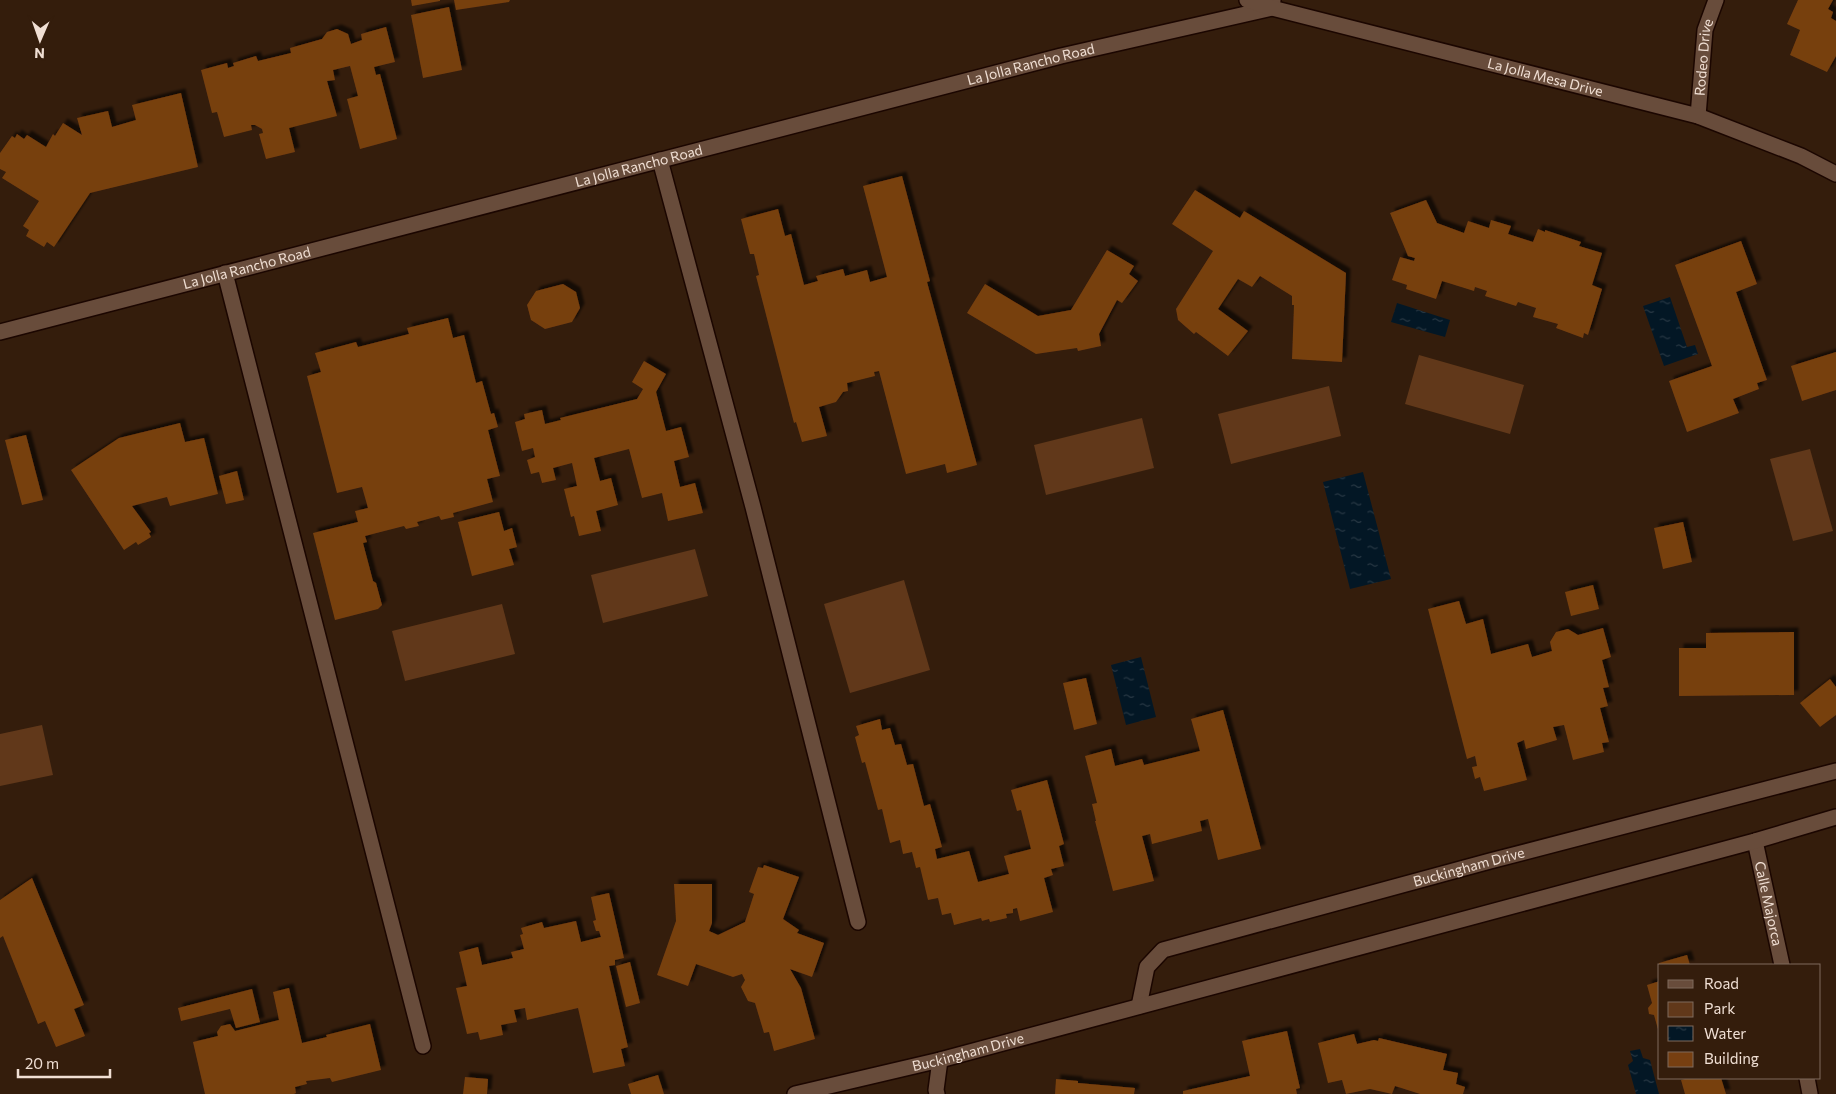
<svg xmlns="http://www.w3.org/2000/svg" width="1836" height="1094" font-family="Commissioner,sans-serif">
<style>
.park{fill:#61381a}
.water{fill:url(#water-ripples)}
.building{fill:#773f11;filter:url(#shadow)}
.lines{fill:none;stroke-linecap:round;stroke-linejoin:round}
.street-casing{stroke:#1b0600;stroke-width:18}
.secondary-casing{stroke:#1b0600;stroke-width:18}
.street{stroke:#684c3b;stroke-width:15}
.secondary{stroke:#684c3b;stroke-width:15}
.labels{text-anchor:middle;stroke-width:5;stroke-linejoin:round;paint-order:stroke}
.street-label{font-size:14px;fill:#f0dfd4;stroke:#341d0c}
</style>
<defs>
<pattern id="water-ripples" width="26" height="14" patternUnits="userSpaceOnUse" patternTransform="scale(1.25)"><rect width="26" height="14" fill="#031725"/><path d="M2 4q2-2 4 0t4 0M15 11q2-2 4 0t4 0" fill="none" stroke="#283844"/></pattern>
<filter id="shadow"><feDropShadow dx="4.5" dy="-4.5" stdDeviation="1" flood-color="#0009"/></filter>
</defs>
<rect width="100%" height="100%" fill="#341d0c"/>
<g class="park">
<polygon points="1419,355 1524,385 1510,434 1405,404"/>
<polygon points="1329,386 1341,436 1231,464 1218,414"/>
<polygon points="1142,418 1154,468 1046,495 1034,445"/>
<polygon points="1810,449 1833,531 1793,541 1770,459"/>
<polygon points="695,549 708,596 603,623 591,575"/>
<polygon points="904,580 930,670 850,693 824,604"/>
<polygon points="502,604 515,654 405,681 392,631"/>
<polygon points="42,725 53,775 0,786 0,734"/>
</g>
<g class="water">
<polygon points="1670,297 1687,347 1695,345 1698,354 1664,366 1643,306"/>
<polygon points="1397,303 1450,320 1445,337 1391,322"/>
<polygon points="1363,472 1391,579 1350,589 1323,482"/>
<polygon points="1141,657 1156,717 1126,725 1111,665"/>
<polygon points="1640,1049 1643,1058 1650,1060 1659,1094 1636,1094 1628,1065 1633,1061 1630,1051"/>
</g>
<g class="building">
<polygon points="411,0 440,0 440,1 412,6"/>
<polygon points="454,0 510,0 509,2 456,10"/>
<polygon points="1798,0 1833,0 1828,9 1833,12 1831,18 1836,21 1836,56 1827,72 1790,55 1800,30 1787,24"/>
<polygon points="449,7 462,70 423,78 411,15"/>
<polygon points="386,27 395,62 374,67 376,75 380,74 397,139 360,149 347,99 358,96 350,66 333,70 335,80 327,81 337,116 289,128 295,152 266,159 259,134 263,133 262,129 255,125 251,125 252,130 224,137 217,112 212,113 201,70 227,63 228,68 234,66 233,63 256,56 258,61 291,53 290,48 322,39 327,32 337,29 348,34 351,44 362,40 361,34"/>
<polygon points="181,93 198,167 90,193 54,247 47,242 44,247 26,236 29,230 23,226 39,201 2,178 6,172 0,169 0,153 12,136 15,138 17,134 24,139 27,135 46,147 53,134 55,136 63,123 82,135 77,118 108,111 112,127 136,120 132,105"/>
<polygon points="902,176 930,281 927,282 977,465 947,473 945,464 906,474 879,371 874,372 875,376 847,383 848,391 843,392 836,402 819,407 827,436 802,442 796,422 794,423 756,276 759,275 754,254 750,254 741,219 778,209 785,236 791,234 804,285 818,281 816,276 843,269 845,276 867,270 870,282 887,277 863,186"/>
<polygon points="1195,190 1240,218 1244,211 1346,273 1342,362 1292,359 1294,305 1292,305 1292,296 1260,276 1252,287 1238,279 1218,309 1248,331 1228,356 1196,332 1194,334 1178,320 1176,309 1213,251 1172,224"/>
<polygon points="1426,200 1437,223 1464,233 1468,221 1489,228 1491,220 1511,226 1508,234 1533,242 1538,229 1545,232 1545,230 1581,242 1579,246 1602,253 1592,285 1602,289 1588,335 1584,333 1583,338 1556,328 1558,324 1533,317 1536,308 1518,302 1516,306 1485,296 1487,291 1475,287 1474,291 1442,281 1436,299 1406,289 1407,285 1392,280 1400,257 1414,261 1415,258 1408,256 1390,213"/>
<polygon points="1741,241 1757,284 1736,292 1767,380 1757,383 1759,389 1733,399 1739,413 1687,432 1669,381 1712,366 1675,265"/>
<polygon points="1107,250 1134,266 1129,274 1138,281 1122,303 1117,300 1099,334 1101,346 1078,351 1077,348 1036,354 967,313 985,284 1038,316 1071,310"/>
<polygon points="563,284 576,292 580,308 572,322 545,329 531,320 527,305 536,291"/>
<polygon points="448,318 453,338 464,335 476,383 482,381 491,414 494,413 498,427 488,430 500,476 487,479 493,502 453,513 454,517 441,520 439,516 417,522 419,526 406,529 404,526 365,536 367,542 363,543 373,581 376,583 382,605 378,609 335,620 313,533 358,522 355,511 368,508 362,487 337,493 307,376 321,372 315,353 356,342 358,347 409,334 407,328"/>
<polygon points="1836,352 1836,390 1802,401 1791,366"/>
<polygon points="644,361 666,374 656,392 666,431 681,427 689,457 674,461 680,487 695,483 703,513 668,521 662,493 642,498 629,449 594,458 600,481 611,478 618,505 596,511 601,531 579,536 574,516 571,517 564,489 577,486 572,463 553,468 556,480 542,483 539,472 531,474 527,460 535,457 533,448 522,451 515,422 525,419 524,414 542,410 545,424 561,420 560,418 637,399 643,389 632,382"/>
<polygon points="180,423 185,442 204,438 218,494 170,506 167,497 132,506 151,532 149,533 151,537 138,545 136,542 124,550 71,470 119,438"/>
<polygon points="26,435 43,500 22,505 5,440"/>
<polygon points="237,471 244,500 226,504 219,476"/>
<polygon points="499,512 504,531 512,528 517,547 509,549 514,565 472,576 458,522"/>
<polygon points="1683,522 1692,562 1663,569 1654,528"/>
<polygon points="1593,585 1599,609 1571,616 1565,592"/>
<polygon points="1459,601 1466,624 1483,619 1491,654 1528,644 1532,657 1552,651 1550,642 1556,632 1568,629 1578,635 1603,628 1611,657 1602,660 1609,687 1603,688 1608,706 1600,708 1609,742 1602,743 1604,752 1573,760 1564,725 1553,727 1557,740 1526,749 1524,740 1517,743 1527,780 1484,791 1480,777 1475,779 1472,767 1477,766 1475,756 1467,759 1428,609"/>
<polygon points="1794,632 1794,695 1679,696 1679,648 1706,648 1706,633"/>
<polygon points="1086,678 1097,724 1074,730 1063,683"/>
<polygon points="1830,679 1836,687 1836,715 1820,727 1800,703"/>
<polygon points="1223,710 1261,849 1218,860 1208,819 1200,821 1202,831 1152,844 1150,834 1142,836 1154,881 1113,891 1095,821 1096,821 1092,804 1097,803 1085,756 1111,749 1115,766 1142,759 1144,765 1200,751 1191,719"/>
<polygon points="880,719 882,730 890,728 895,745 901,744 907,765 913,764 924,806 930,804 942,847 935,849 937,859 969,851 978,882 1009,874 1004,856 1031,849 1021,810 1017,811 1011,790 1047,780 1064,844 1059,846 1064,866 1051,869 1053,875 1044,878 1053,912 1020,921 1017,908 1013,909 1013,913 1006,914 1007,918 990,922 989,919 982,921 981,918 954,925 951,913 942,915 938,898 928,900 920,867 916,868 912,852 903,854 900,840 890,843 882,809 878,810 865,762 862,763 855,737 859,735 856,726"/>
<polygon points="764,865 799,877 783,919 799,930 797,933 824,943 812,977 790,969 801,988 815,1039 774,1051 769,1032 764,1033 755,1003 748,1001 741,987 745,980 742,974 733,977 696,964 688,986 657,975 676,921 674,884 712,884 712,923 709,931 718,935 745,922 754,894 749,892 758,867 763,868"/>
<polygon points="32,878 84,1005 74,1009 85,1036 56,1047 45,1021 38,1024 3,936 0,938 0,900"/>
<polygon points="609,893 624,958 615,960 615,965 609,966 628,1047 621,1049 625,1066 593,1073 578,1008 527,1020 525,1008 514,1010 517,1022 501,1025 503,1035 480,1040 478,1032 467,1034 456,988 467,986 459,952 478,947 482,965 513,958 511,952 524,949 520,935 523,934 521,928 542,922 544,928 576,921 581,942 601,937 599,931 596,931 593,921 596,920 591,897"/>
<polygon points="1687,955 1690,965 1659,965 1659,963"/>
<polygon points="630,962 640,1003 626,1007 616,966"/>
<polygon points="1660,981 1660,1033 1659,1033 1654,1015 1649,1014 1648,1008 1652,1003 1647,985"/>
<polygon points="289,988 302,1043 327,1037 326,1035 370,1024 381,1070 332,1082 330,1078 306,1081 307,1084 295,1087 296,1093 294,1094 205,1094 193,1042 218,1036 217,1032 221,1026 230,1024 235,1031 279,1020 273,992"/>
<polygon points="252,989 260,1022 236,1028 230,1009 181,1021 178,1008"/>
<polygon points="1287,1031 1300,1088 1296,1089 1297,1094 1183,1094 1183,1091 1250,1076 1242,1041"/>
<polygon points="1354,1034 1357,1044 1374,1040 1378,1041 1379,1038 1447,1054 1443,1070 1458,1073 1456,1084 1465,1087 1463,1094 1420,1094 1395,1086 1392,1094 1370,1089 1346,1094 1342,1080 1328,1083 1318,1043"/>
<polygon points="658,1075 664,1094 631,1094 628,1084"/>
<polygon points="465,1077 488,1079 487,1094 463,1094"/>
<polygon points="1689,1078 1721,1078 1726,1094 1685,1094 1681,1080"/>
<polygon points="1056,1079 1078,1081 1078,1083 1135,1088 1134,1094 1055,1094"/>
</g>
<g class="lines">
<g class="street-casing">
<g id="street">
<path id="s1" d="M 1698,116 L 1705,30 L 1716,0"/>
<polyline points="660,160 753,507 858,922"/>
<polyline points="225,273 423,1046"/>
<path id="s2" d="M 0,332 L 1061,56 L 1272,8 L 1273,0"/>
<path id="s3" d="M 1755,841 L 1782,965"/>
<path id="s4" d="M 1139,1006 L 1147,967 L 1163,950 L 1490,861 L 1836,771"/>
<polyline points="1807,1078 1810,1094"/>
<path id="s5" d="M 795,1094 L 940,1060 L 1755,841 L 1836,817"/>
<polyline points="937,1094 936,1090 940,1060"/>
</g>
</g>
<g class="secondary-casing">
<g id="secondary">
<path id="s6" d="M 1247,0 L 1272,8 L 1698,116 L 1801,156 L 1836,174"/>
</g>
</g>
<use href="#street" class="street"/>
<use href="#secondary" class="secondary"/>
</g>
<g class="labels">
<g class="street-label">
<text dy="5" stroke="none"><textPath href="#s1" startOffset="59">Rodeo Drive</textPath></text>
<text dy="5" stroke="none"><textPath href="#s2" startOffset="1065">La Jolla Rancho Road</textPath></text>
<text dy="5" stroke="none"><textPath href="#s6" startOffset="308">La Jolla Mesa Drive</textPath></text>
<text dy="5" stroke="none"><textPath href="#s2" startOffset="660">La Jolla Rancho Road</textPath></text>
<text dy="5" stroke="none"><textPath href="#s2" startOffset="255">La Jolla Rancho Road</textPath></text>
<text dy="5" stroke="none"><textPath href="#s4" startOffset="380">Buckingham Drive</textPath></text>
<text dy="5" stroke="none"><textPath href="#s3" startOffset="64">Calle Majorca</textPath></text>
<text dy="5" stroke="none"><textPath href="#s5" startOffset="178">Buckingham Drive</textPath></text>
</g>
</g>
<rect x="1658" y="964" width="162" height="115" fill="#341d0c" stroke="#7f6b5c"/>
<rect x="1668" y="980" width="25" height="8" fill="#684c3b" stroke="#7f6b5c"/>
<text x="1704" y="989" font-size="15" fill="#f0dfd4">Road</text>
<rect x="1668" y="1002" width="25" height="15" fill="#61381a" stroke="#7f6b5c"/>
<text x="1704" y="1014" font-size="15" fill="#f0dfd4">Park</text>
<rect x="1668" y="1026" width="25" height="15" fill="url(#water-ripples)" stroke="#7f6b5c"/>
<text x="1704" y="1039" font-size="15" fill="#f0dfd4">Water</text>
<rect x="1668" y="1052" width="25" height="15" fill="#773f11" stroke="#7f6b5c"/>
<text x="1704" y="1064" font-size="15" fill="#f0dfd4">Building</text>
<g transform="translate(40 40) rotate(182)" stroke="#341d0c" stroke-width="4" paint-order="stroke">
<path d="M0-4L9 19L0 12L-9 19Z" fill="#f0dfd4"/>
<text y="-8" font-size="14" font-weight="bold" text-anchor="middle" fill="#f0dfd4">N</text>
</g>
<path d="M18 1069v8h92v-8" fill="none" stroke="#f0dfd4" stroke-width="2.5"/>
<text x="25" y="1069" font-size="15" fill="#f0dfd4" stroke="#341d0c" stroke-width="4" paint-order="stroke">20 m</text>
</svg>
